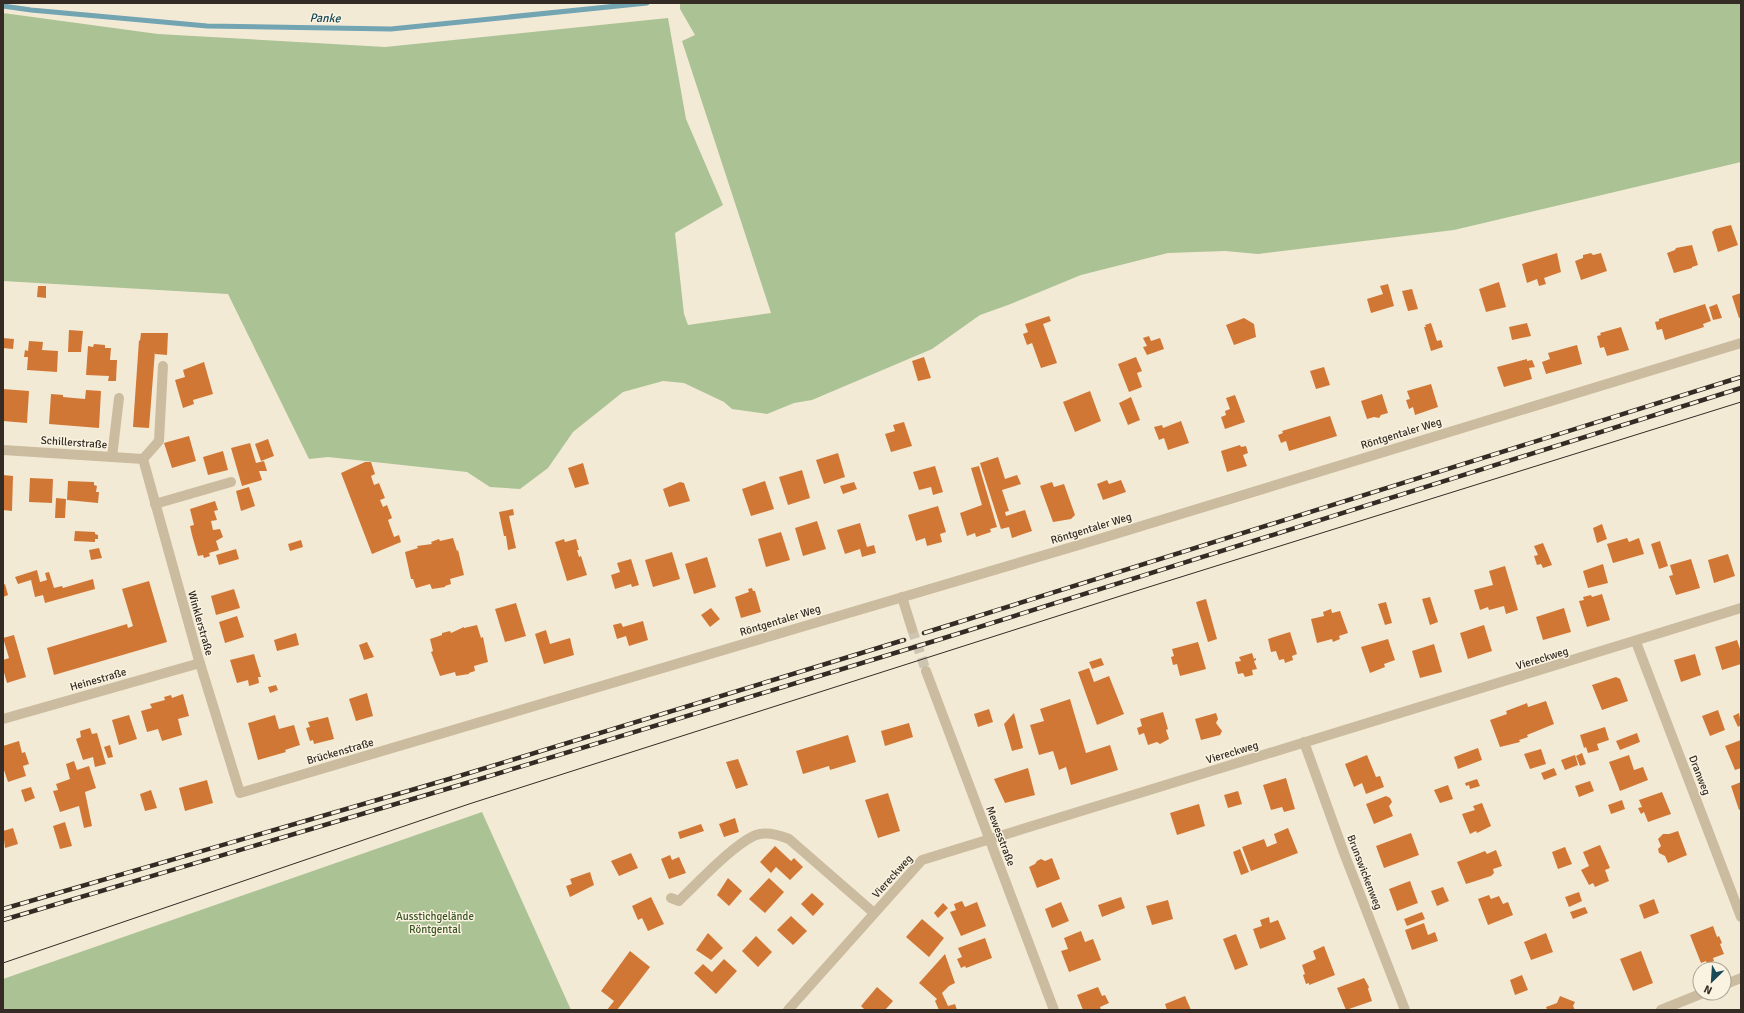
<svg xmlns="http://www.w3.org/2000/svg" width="1744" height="1013" font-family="Signika,sans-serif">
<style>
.green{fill:#abc294}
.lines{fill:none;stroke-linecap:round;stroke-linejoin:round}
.stream{stroke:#72a4b2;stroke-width:5}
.building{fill:#d17735}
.minor-tunnel{stroke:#cdc4b2;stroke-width:10;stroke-dasharray:10 5;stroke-linecap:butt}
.minor{stroke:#cbbca0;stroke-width:10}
.tram{stroke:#342c24;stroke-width:1}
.rail-casing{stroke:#342c24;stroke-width:4.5}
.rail{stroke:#faf3e1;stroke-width:3;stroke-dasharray:9;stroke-linecap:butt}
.labels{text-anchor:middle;stroke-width:3;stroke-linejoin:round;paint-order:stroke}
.street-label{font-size:11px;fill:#342c24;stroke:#faf3e1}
.park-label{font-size:11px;fill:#3b5526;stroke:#faf3e1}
.water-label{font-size:12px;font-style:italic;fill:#174959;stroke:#faf3e1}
</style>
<rect width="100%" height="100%" fill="#f3ead5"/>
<g class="green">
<polygon points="680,3 1741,3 1741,162 1454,230 1258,254 1225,251 1168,253 1081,275 1008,305 980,315 932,349 812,400 794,403 767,414 732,409 724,402 684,383 663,381 623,392 573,432 548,468 520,489 490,487 467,472 328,457 309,459 228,294 3,281 3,13 158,34 385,47 668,18 686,119 723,205 675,233 684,314 688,325 771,313 682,41 695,35 680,9"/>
<polygon points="482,812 571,1010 3,1010 3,979"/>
</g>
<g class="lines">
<polyline class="stream" points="3,6 31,10 207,26 391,29 647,3"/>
</g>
<g class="building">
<polygon points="1731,225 1738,245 1718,252 1712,232 1715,229"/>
<polygon points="1692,245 1698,265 1692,267 1692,268 1674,273 1667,253 1675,250 1676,248"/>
<polygon points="1557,253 1561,272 1544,278 1546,284 1539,286 1537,279 1527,283 1522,264"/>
<polygon points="1591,253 1593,255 1601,253 1607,271 1581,280 1575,261 1583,258 1583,255"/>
<polygon points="1499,282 1506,307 1486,312 1479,289"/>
<polygon points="1388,284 1394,306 1371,313 1367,299 1383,294 1380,286"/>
<polygon points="38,286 46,286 46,298 37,297"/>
<polygon points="1412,289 1418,309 1408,311 1402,291"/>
<polygon points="1741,293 1741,317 1739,318 1732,296"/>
<polygon points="1705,304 1711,321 1703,324 1704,327 1665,340 1662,329 1657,330 1655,322 1659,321 1659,319"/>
<polygon points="1717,304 1722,318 1713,320 1709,307"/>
<polygon points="1049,316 1051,321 1043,324 1057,363 1041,368 1032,343 1027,345 1023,334 1028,332 1025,324"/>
<polygon points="1244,318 1254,324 1256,337 1234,345 1226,325"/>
<polygon points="1431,323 1437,341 1441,340 1443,347 1431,351 1424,327 1426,327 1425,325"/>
<polygon points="1527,323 1531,336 1512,340 1509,327"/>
<polygon points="1621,327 1629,350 1607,356 1604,347 1600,348 1597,336 1601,335 1600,333"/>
<polygon points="69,330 83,331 81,352 68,352"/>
<polygon points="141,333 168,333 167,355 155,354 155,351 149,428 133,427 139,340 140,341"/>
<polygon points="1149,336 1151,341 1160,338 1164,349 1147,355 1143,347 1147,346 1143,338"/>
<polygon points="3,338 14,339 13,349 3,348"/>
<polygon points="29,341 43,342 42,350 58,351 57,372 27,370 28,357 24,357 25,350 28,351"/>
<polygon points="94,344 105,345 105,348 111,348 110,360 117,360 116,381 108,381 109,376 86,375 88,346 93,347"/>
<polygon points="1577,345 1582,364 1546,374 1542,362 1550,359 1548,353"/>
<polygon points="924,357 931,378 918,381 912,361"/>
<polygon points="1136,357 1142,371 1137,373 1142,387 1129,392 1118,364"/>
<polygon points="1527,359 1527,361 1532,360 1535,367 1529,368 1532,379 1504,387 1497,367"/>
<polygon points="204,362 213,394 193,400 194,404 183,408 175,380 185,377 183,370"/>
<polygon points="1324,367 1330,385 1316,389 1310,371"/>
<polygon points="1431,384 1438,407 1415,415 1413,407 1409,409 1406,400 1410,399 1407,391"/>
<polygon points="3,389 29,391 27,423 3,421"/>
<polygon points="86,390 101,391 99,428 49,424 51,394 63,395 63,397 85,399"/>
<polygon points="1090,391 1101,421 1075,432 1063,402"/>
<polygon points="1382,394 1388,413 1381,415 1379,418 1374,417 1367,419 1361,401"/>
<polygon points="1235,395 1245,422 1225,429 1221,417 1226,415 1225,411 1230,409 1226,398"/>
<polygon points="1131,397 1140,420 1128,425 1119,403"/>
<polygon points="1330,416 1337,436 1289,451 1286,441 1281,443 1278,435 1283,433 1282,431"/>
<polygon points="1181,421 1189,443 1168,450 1164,438 1159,440 1154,427 1162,425 1163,428"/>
<polygon points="904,422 912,446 891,452 885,434 895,431 893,425"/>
<polygon points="189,436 196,461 172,468 164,443"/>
<polygon points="268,439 274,456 261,461 255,444"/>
<polygon points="250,443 256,463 264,461 267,471 259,471 262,480 242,486 231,448"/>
<polygon points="1240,445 1241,447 1246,446 1248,453 1243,455 1247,466 1227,472 1221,451"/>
<polygon points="223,451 228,470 208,475 203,457"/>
<polygon points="838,453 845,477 824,484 816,460"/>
<polygon points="998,457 1005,479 1017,475 1021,484 1002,490 1009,511 1005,512 1006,516 1025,510 1032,531 1012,538 1009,527 1001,529 980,463"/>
<polygon points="365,462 371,462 375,474 371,476 374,485 379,483 385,498 380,500 383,507 387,505 392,518 388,520 394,537 399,535 401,542 372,554 341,473"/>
<polygon points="583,463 589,484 575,488 568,468"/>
<polygon points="935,466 943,492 933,495 931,487 919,490 913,472"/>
<polygon points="979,466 997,527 990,529 991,532 976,537 975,533 967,536 960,513 982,505 971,468"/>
<polygon points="802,470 810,498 788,505 779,477"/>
<polygon points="3,475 13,476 12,511 3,510"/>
<polygon points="30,478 53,479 52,503 29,502"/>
<polygon points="1107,480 1109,484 1121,480 1126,492 1103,500 1097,484"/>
<polygon points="68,481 94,482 94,485 97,486 96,492 99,492 98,503 67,500"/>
<polygon points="765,481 774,509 751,516 742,489"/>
<polygon points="680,482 684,483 690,501 669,507 663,489"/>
<polygon points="854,482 857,489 843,494 840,486"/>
<polygon points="1052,482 1054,487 1064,484 1075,515 1071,519 1053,522 1040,486"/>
<polygon points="249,487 255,506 241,511 236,491"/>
<polygon points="56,498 66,499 65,518 55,518"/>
<polygon points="215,501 218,510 214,511 217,520 211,521 213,530 220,529 223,537 216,541 219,550 209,553 210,556 204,558 203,555 198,556 192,535 190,526 194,525 190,509"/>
<polygon points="938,506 946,532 940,534 942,542 927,546 925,538 916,541 908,515"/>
<polygon points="513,509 514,515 509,516 516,548 508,550 506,536 504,536 499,512"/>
<polygon points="817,521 826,549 803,556 795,528"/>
<polygon points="860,523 867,547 874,545 876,553 862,557 860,549 845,554 837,530"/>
<polygon points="1602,524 1607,539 1597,543 1593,528"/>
<polygon points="75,531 95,532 95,534 98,535 98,539 95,539 95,542 74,541"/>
<polygon points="781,532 790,560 766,567 758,539"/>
<polygon points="453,538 457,551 458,550 464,575 450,579 451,584 445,586 445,587 432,589 430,584 416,588 413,579 411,579 405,552 418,548 417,546 432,544 431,542 439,539 440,541"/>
<polygon points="1627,538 1629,542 1639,538 1644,554 1613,563 1607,544"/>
<polygon points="564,539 565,542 576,539 579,550 577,550 579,557 581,556 587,575 567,581 555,542"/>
<polygon points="301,540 303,547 290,551 288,544"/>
<polygon points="1660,541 1668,566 1659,569 1651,544"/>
<polygon points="1543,543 1552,565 1543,568 1541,564 1537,565 1534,556 1538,555 1534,546"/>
<polygon points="99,548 102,558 91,560 89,550"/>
<polygon points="236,549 239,559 219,565 216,555"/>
<polygon points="672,552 680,579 653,587 645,560"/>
<polygon points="1728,554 1735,576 1714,583 1708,560"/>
<polygon points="707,557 716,587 694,594 685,564"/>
<polygon points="631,559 639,585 632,587 631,584 615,589 611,575 620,572 617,563"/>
<polygon points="1691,559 1700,588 1676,595 1669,576 1673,575 1670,565"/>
<polygon points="1603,564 1608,583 1588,588 1583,571"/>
<polygon points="1505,566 1518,610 1506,614 1504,606 1489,610 1488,607 1480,610 1474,590 1493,585 1489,571"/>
<polygon points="37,570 40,582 47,580 45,573 49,572 54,588 62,586 63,588 93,579 95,589 45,603 43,595 35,597 31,580 18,584 15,577"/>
<polygon points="149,581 167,642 54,675 47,648 127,624 128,628 133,626 122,589"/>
<polygon points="5,584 8,595 3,597 3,585"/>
<polygon points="752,588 753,591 755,591 761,612 741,618 735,597 749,592 748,589"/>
<polygon points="234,589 240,608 216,615 211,596"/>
<polygon points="1602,594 1610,620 1587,627 1579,601 1584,600 1583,597 1591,595 1592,597"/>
<polygon points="1430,597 1438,622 1430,625 1422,599"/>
<polygon points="1206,599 1217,639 1208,642 1196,602"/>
<polygon points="1386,602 1392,623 1385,625 1378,604"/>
<polygon points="516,603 526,636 505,642 495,609"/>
<polygon points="711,608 720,619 710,627 701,615"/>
<polygon points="1564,608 1571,632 1543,640 1536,617"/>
<polygon points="1331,609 1332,613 1340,611 1348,633 1339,636 1340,639 1333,642 1332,639 1317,643 1311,619 1324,616 1323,612"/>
<polygon points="237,616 244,637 225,643 219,622"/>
<polygon points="643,621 648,640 629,646 626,636 617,639 613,625 621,623 623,627"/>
<polygon points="477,625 481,638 483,637 488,662 474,666 475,671 469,673 469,674 456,676 455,672 440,676 431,652 433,651 430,639 442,635 442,633 450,631 451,633 464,627 464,628"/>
<polygon points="1484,625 1492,651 1468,659 1460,633"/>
<polygon points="546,630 550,644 570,638 574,655 544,664 535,634"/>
<polygon points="1290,632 1297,654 1292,656 1293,660 1285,663 1284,659 1279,660 1276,651 1271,652 1268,639"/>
<polygon points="296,633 299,645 277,651 274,640"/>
<polygon points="14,635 26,677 7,683 3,669 3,660 9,658 3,638"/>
<polygon points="1388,639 1395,660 1384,664 1385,667 1370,673 1361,647"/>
<polygon points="1737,640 1741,652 1741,664 1722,670 1715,647"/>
<polygon points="367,642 374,657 364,660 359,645"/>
<polygon points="1198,642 1206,669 1180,676 1177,664 1173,665 1171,657 1174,656 1172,649"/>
<polygon points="1434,644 1442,672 1420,678 1412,651"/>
<polygon points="1252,653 1254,659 1256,658 1256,660 1254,661 1257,669 1252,670 1253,675 1245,677 1243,673 1238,674 1235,662 1241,661 1239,657"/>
<polygon points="254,654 261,677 258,677 259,683 249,686 248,680 237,683 230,660"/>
<polygon points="1695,654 1701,675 1681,682 1674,660"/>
<polygon points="1101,658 1104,665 1092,669 1089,662"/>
<polygon points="1089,668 1094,682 1109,676 1124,714 1097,725 1078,672"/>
<polygon points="1616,677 1620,679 1628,701 1602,710 1592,685"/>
<polygon points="276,685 278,690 270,693 268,687"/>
<polygon points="367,693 373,716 356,721 349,699"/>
<polygon points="183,694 189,716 178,719 182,735 162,741 158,729 147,732 141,711 152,708 150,704 165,700 164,697 171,695 172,698"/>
<polygon points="1070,699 1086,753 1110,745 1118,770 1071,785 1066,767 1059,770 1053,751 1039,755 1030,725 1044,721 1040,709"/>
<polygon points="1546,701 1554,724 1527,735 1528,737 1519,740 1520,742 1500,747 1490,720 1507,714 1506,711 1527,703 1528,707"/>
<polygon points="989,709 993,722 978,727 974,714"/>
<polygon points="1718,710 1725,730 1710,736 1702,716"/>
<polygon points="1163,712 1168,729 1166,730 1169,739 1160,744 1157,742 1148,745 1144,733 1139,735 1137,728 1142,726 1140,719"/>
<polygon points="1014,713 1023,748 1012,751 1004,724"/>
<polygon points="1216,713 1218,719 1216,723 1222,731 1220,735 1201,740 1195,719"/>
<polygon points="1739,713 1741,725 1738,727 1733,716"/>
<polygon points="129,715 137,739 119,745 112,720"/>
<polygon points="275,715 279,729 294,725 300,745 285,750 286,752 258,760 248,723"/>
<polygon points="328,717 334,739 314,744 313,740 310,741 306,728 310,727 308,722"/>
<polygon points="909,723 913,737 885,746 881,731"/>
<polygon points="1605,727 1609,740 1597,744 1599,750 1588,753 1586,747 1584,748 1580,735"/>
<polygon points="90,728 92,734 97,733 106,764 95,767 93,757 83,760 76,739 81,737 80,731"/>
<polygon points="1637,733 1640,742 1620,750 1616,741"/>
<polygon points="848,735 856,762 830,770 829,766 803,774 796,751"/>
<polygon points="1741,740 1741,768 1735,770 1725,746"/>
<polygon points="19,741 22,753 25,752 29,764 23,766 26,776 8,782 3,767 3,746"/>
<polygon points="110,745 113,757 108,758 104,747"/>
<polygon points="1478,748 1482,760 1458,769 1454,757"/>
<polygon points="1541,749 1546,764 1530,769 1524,754"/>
<polygon points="1582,753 1586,764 1580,766 1576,756"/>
<polygon points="1367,755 1376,777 1380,776 1384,787 1366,794 1362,783 1354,787 1345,764"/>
<polygon points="1575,755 1578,765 1565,770 1561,760"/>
<polygon points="1629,755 1634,770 1643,767 1648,780 1620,791 1609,762"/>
<polygon points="738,759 748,785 736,789 726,762"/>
<polygon points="74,761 77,770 89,766 96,788 85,792 92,826 84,828 79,806 60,812 53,791 58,790 56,784 70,779 66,764"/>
<polygon points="1028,768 1035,795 1005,803 994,779"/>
<polygon points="1554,768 1557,775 1544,780 1541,773"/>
<polygon points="1286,778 1295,809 1284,812 1282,807 1271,810 1263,785"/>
<polygon points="1477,779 1480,786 1470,789 1469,785 1466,786 1465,783"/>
<polygon points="207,780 213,803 185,811 179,788"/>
<polygon points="1590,781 1594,791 1579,797 1575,786"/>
<polygon points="1741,782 1741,809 1739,810 1731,786"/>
<polygon points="1448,785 1453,799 1440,803 1434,790"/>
<polygon points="31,787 35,798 25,802 21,790"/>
<polygon points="151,790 157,808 145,811 140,794"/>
<polygon points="1238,791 1242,804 1228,808 1224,795"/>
<polygon points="1662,792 1671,814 1648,822 1644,812 1641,814 1638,808 1642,807 1639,800"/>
<polygon points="888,793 900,831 878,838 865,800"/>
<polygon points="1386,796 1390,798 1392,802 1389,806 1393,816 1374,824 1366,804"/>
<polygon points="1622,800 1625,809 1611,814 1608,805"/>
<polygon points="1482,803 1491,826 1477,833 1476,831 1470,834 1462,814 1475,810 1473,806"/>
<polygon points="1199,804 1205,826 1177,835 1170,813"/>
<polygon points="735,818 739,832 724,837 719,824"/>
<polygon points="65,822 72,846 60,849 53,826"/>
<polygon points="701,824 704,831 680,839 678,832"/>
<polygon points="13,828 18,844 5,848 3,831"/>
<polygon points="1288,828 1298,853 1251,871 1242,847 1264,839 1267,847 1277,843 1274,834"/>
<polygon points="1678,831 1687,855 1668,863 1665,856 1659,853 1658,849 1661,846 1658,839 1663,834 1669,834"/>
<polygon points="1411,833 1419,855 1384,868 1376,846"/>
<polygon points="1600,845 1610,868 1605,870 1609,881 1595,887 1593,883 1589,885 1581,870 1589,866 1583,852"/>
<polygon points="775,846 791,861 794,858 803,867 790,880 776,867 771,873 760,862"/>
<polygon points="1565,847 1572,864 1558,869 1552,852"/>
<polygon points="1240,849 1249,872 1241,875 1233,852"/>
<polygon points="1496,850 1502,866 1493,869 1494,873 1491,876 1466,884 1457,862 1485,851 1487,854"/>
<polygon points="631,853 638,868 619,876 611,861"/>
<polygon points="670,855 672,860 679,857 686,873 669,879 661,859"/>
<polygon points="1052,858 1060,879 1037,888 1029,867 1035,864 1037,861 1041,859 1045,861"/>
<polygon points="590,872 594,885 570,897 566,886 572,884 570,879"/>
<polygon points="728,878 742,891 729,906 717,895"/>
<polygon points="769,878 784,892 765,913 749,899"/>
<polygon points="1410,881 1418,903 1397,911 1389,889"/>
<polygon points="1443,887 1449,901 1437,906 1431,891"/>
<polygon points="1579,892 1582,901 1569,907 1565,897"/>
<polygon points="812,893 824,904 813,916 801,904"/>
<polygon points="1489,895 1491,899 1499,896 1503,904 1508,902 1513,915 1488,925 1478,899"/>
<polygon points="651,897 664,924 648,931 642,918 638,920 632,906"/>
<polygon points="1121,897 1125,908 1102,917 1098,905"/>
<polygon points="1654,899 1659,913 1644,919 1639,905"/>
<polygon points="1168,900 1173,919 1152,925 1146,906"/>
<polygon points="962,901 965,907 977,902 986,926 961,936 950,912 956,910 954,904"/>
<polygon points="1061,902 1069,921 1052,928 1045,909"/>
<polygon points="943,903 948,908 938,918 934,913"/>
<polygon points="1585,907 1588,913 1573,919 1570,912"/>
<polygon points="1422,912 1425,919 1407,926 1404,919"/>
<polygon points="791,916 807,931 793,945 777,930"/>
<polygon points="1269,917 1270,923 1278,920 1286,939 1260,949 1253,929 1262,926 1260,920"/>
<polygon points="922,919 944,938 929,957 906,937"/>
<polygon points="1424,923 1428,935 1435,932 1438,941 1412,950 1405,930"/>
<polygon points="1713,926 1717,937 1719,936 1722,943 1720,944 1724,954 1713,958 1714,961 1707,964 1706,961 1701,963 1690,935"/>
<polygon points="1081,931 1085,942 1093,939 1101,960 1069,972 1061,951 1068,949 1064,938"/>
<polygon points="708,933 723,948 711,960 696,950"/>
<polygon points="1546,933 1553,952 1531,960 1524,942"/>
<polygon points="1236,934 1248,965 1235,970 1223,939"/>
<polygon points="756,936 772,952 758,967 742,951"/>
<polygon points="985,938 992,958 966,968 965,966 961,968 957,959 962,957 958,948"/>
<polygon points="1324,946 1335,975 1309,985 1309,983 1306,984 1303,975 1305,974 1302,965 1316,959 1313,951"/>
<polygon points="630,951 650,967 617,1010 607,1010 614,1001 601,991"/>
<polygon points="1641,951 1653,983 1633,991 1620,959"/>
<polygon points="945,954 955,983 949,986 942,993 948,1006 955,1004 957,1010 939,1010 935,1001 937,999 919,983"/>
<polygon points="724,959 737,971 716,994 694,973 703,964 712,972"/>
<polygon points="1522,975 1528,990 1515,995 1510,980"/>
<polygon points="1364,978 1369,987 1368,989 1372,1001 1346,1010 1337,988"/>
<polygon points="877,987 893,1001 885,1010 865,1010 861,1006"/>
<polygon points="1098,987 1102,996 1105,995 1109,1003 1100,1007 1101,1010 1083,1010 1077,995"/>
<polygon points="1185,996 1191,1010 1167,1010 1165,1004"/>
<polygon points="1560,996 1575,1002 1573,1006 1575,1010 1547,1010 1546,1007 1557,1003"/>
</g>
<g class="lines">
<polyline class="minor-tunnel" points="912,629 926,671"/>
<g class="minor">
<polyline points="3,450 143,459"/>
<polyline points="112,457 119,398"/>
<polyline points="143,459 198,657 240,793 1099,539 1741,343"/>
<polyline points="143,459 159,441 163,366"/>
<polyline points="155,504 231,482"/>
<polyline points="902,597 912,629"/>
<polyline points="1636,642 1741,917"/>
<polyline points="926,671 1054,1010"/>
<polyline points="3,719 200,663"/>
<polyline points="1304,742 1344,853 1405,1010"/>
<path d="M 671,898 L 679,901 C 696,884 735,843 756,835 C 767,831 779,835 789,839 L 874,913"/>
<polyline points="1724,985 1741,978"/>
<polyline points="788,1010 922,860 1741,608"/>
<polyline points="1661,1010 1703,993"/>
</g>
<polyline class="tram" points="3,963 469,804 1136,591 1741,402"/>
<g class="rail-casing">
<g id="rail">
<polyline points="924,633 1741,377"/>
<polyline points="3,909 456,777 904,640"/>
<polyline points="3,920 460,785 941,639 1741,388"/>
</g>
</g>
<use href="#rail" class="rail"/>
</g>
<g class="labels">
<g class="street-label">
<text transform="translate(1401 433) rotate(-17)" y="4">Röntgentaler Weg</text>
<text transform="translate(74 442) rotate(4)" y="4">Schillerstraße</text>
<text transform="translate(1091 528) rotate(-17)" y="4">Röntgentaler Weg</text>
<text transform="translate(780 620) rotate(-17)" y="4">Röntgentaler Weg</text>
<text transform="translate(201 623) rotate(74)" y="4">Winklerstraße</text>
<text transform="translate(1542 658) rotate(-17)" y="4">Viereckweg</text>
<text transform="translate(98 679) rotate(-16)" y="4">Heinestraße</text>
<text transform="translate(340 751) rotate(-16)" y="4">Brückenstraße</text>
<text transform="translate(1232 752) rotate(-17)" y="4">Viereckweg</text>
<text transform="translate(1700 775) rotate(69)" y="4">Dranweg</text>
<text transform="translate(1001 836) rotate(69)" y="4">Mewesstraße</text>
<text transform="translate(1365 872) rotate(69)" y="4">Brunswickenweg</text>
<text transform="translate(892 876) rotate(-48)" y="4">Viereckweg</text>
</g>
<g class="park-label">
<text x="435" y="920">Ausstichgelände<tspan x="435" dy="13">Röntgental</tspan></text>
</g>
<g class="water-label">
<text transform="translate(325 18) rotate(1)" y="4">Panke</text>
</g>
</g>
<rect width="1744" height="1013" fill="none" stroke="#342c24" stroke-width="8"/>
<g transform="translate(1712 981) rotate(205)"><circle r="19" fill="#faf3e1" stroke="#aba395"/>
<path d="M0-3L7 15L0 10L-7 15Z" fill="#174959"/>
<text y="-6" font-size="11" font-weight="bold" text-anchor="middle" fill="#342c24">N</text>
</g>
</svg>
